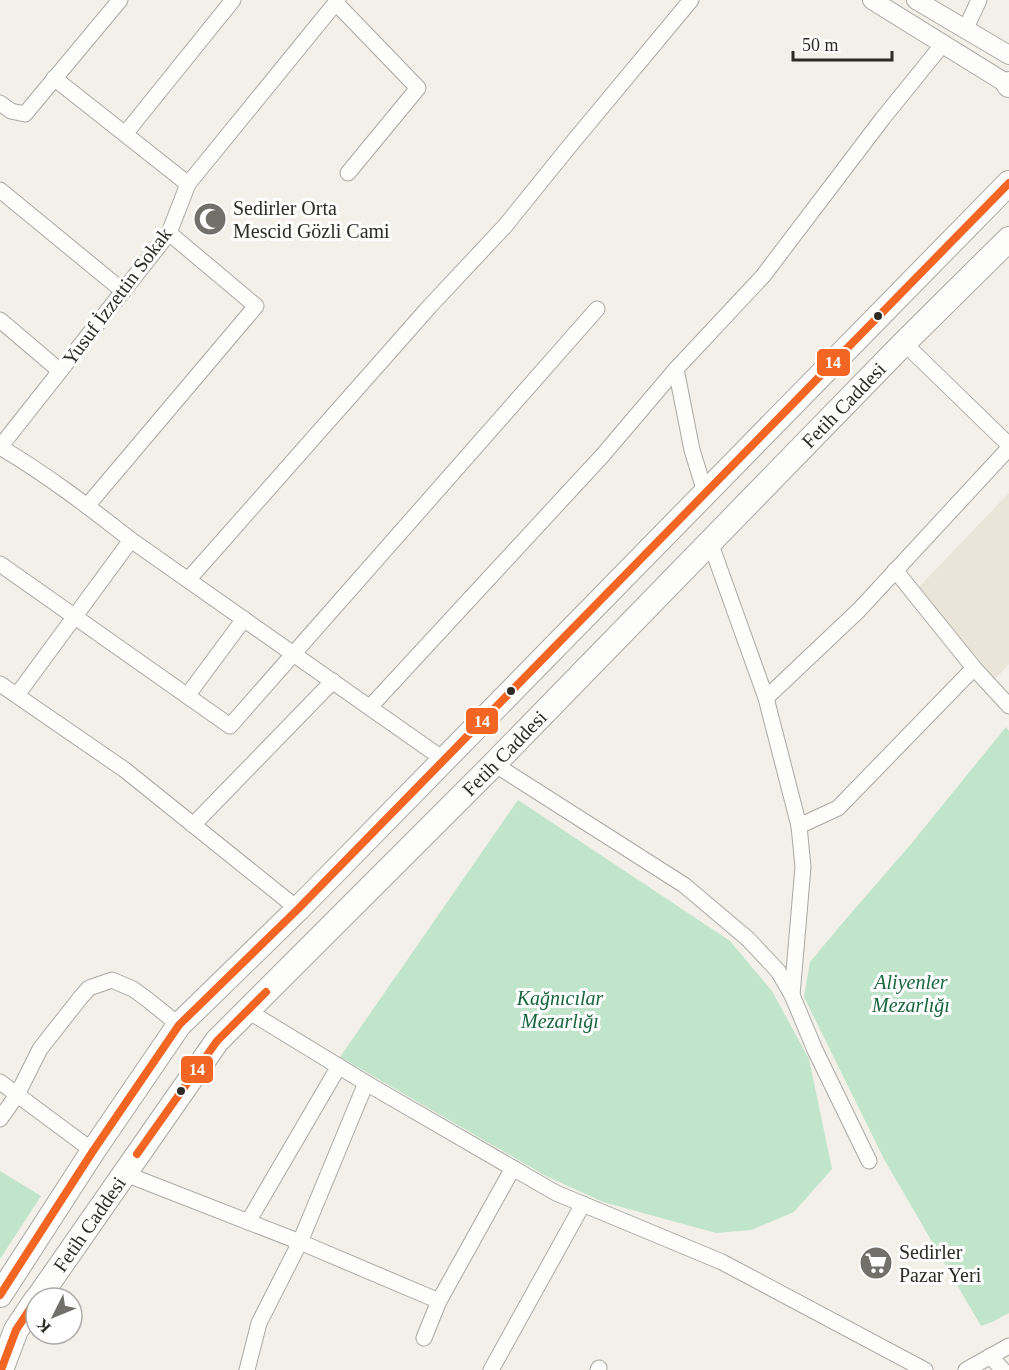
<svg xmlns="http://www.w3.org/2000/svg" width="1009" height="1370" font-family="Georgia,serif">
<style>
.built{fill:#e9e5d8}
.green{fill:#c1e5ca}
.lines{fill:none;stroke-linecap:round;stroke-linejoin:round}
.minor-casing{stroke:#a9a8a3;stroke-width:17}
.tertiary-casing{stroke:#a9a8a3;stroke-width:20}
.primary-casing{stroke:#a9a8a3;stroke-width:26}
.minor{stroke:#fdfdfc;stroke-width:15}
.tertiary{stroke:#fdfdfc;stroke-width:18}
.primary{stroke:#fdfdfc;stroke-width:24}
.bus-1-casing{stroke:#fff;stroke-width:12}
.bus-1{stroke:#f26522;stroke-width:8}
.bus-dot{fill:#2c2b26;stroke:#fff;stroke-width:2}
.labels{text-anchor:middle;stroke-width:6;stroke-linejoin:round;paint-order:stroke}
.poi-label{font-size:20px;fill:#2c2b26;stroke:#fff;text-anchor:start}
.street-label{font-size:20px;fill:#2c2b26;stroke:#fff}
.park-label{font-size:20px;font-style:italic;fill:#15653d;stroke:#fff}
.line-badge{stroke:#fff;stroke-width:2}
.badge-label{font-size:16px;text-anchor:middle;font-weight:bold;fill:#fff}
</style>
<rect width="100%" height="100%" fill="#f2f0e9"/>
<polygon class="built" points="1009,493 1009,664 995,679 918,588"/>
<g class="green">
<polygon points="1006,727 1009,731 1009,1313 992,1322 981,1326 884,1159 804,997 810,962 846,919 911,844"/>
<polygon points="518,800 730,941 772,991 809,1059 832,1169 794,1212 751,1230 716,1233 603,1202 546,1176 340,1057"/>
<polygon points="0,1171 41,1196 0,1259"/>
</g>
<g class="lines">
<g class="minor-casing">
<g id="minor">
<polyline points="336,3 418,88 348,173"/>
<polyline points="965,30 979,0"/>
<polyline points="54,78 188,184"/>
<polyline points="0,103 11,111 25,114 120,0"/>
<polyline points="125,134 233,0"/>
<polyline points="0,190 123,291"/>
<polyline points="0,320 60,371"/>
<polyline points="904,343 1009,445"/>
<polyline points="676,369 692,450 705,492"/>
<polyline points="0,447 169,233 188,184 338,0"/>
<path d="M 0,447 C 46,474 89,507 131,540 L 443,759"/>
<polyline points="87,506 256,306 169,233"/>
<polyline points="710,542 766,698 799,826 803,867 792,995"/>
<polyline points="0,564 230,726 597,309"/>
<polyline points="895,570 974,668 1009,706"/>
<polyline points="188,580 430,306 505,226 568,148 691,0"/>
<polyline points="0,684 125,770 298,909"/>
<polyline points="17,695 131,540"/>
<polyline points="187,696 244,619"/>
<polyline points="766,698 859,610 1009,448"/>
<polyline points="370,707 602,456 676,369 763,276 883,118 943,44"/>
<polyline points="494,764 684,885 748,939 778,971 792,995 815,1050 869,1161"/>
<polyline points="193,825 333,681"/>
<polyline points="799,826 838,808 974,668"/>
<polyline points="248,1011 366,1083 556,1193 722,1262 925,1370"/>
<polyline points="0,1082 93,1151"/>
<polyline points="0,1119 17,1095 40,1049 81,997 89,988 112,980 133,989 148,1000 179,1025"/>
<polyline points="123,1173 300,1242 439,1301"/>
<polyline points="248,1222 339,1066"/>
<polyline points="424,1338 439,1301 513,1168"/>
<polyline points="990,1356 1003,1370"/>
<polyline points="247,1370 259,1323 300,1242 366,1083"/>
<polyline points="491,1370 583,1204"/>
<polyline points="598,1370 599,1368"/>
<polyline points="966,1370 1009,1346"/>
</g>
</g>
<g class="tertiary-casing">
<g id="tertiary">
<polyline points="872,0 1009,85"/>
<polyline points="916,0 1009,55"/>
</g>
</g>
<g class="primary-casing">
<g id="primary">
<polyline points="1009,84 1009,85"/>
<polyline points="0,1295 93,1151 179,1025 298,909 1009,183"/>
<path id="s1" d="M 38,1298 L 217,1041 L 494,764 L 904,343 L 1009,239"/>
<polyline points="1,1370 16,1330 36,1300"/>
</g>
</g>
<use href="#minor" class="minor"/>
<use href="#tertiary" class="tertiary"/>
<use href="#primary" class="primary"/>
<g class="bus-1-casing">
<g id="bus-1">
<polyline points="137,1154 217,1041 266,992"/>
<polyline points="0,1295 93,1151 179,1025 298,909 1009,183"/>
<polyline points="1,1370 16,1330 36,1300"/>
</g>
</g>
<use href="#bus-1" class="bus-1"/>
</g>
<defs>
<g id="mosque-disc" transform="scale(1.725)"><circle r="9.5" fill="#71706a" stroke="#fff"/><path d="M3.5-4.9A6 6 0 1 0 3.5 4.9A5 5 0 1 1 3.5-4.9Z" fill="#fff"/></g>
<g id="supermarket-disc" transform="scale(1.725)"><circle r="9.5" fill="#71706a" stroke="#fff"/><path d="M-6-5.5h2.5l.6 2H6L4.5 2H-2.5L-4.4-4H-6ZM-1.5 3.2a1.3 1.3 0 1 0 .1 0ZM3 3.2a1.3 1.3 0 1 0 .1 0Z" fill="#fff"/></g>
</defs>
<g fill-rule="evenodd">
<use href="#mosque-disc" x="210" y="219"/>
<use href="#supermarket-disc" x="876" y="1263"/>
</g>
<g class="bus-dot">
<circle cx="878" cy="316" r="5"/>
<circle cx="511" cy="691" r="5"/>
<circle cx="181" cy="1091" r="5"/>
</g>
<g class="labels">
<g class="poi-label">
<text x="233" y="215">Sedirler Orta<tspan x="233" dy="23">Mescid Gözli Cami</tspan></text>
<text x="899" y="1259">Sedirler<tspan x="899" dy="23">Pazar Yeri</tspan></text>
</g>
<g class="street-label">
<text transform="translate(117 296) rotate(-53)" y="7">Yusuf İzzettin Sokak</text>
<text dy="7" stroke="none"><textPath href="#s1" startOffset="1206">Fetih Caddesi</textPath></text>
<text dy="7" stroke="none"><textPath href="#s1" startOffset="720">Fetih Caddesi</textPath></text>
<text dy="7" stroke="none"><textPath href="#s1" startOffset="90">Fetih Caddesi</textPath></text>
</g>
<g class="park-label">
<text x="911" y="989">Aliyenler<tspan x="911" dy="23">Mezarlığı</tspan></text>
<text x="560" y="1005">Kağnıcılar<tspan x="560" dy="23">Mezarlığı</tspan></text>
</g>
</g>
<g class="line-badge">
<rect x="816" y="348" width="35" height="29" rx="6" fill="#f26522"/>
<rect x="465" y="707" width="34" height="28" rx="6" fill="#f26522"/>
<rect x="180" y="1055" width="34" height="29" rx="6" fill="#f26522"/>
</g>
<g class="badge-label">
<text x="833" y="368">14</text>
<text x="482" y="727">14</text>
<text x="197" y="1075">14</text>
</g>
<g transform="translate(54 1316) rotate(227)"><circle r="28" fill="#ffffff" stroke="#abaaa8" stroke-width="1.5"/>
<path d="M0-4.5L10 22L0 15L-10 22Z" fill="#71706a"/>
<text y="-9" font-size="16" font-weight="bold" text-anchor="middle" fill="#2c2b26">K</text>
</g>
<path d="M793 51v9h99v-9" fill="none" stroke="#2c2b26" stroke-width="3"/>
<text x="802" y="51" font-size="18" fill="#2c2b26" stroke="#ffffff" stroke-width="4.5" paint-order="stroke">50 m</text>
</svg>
